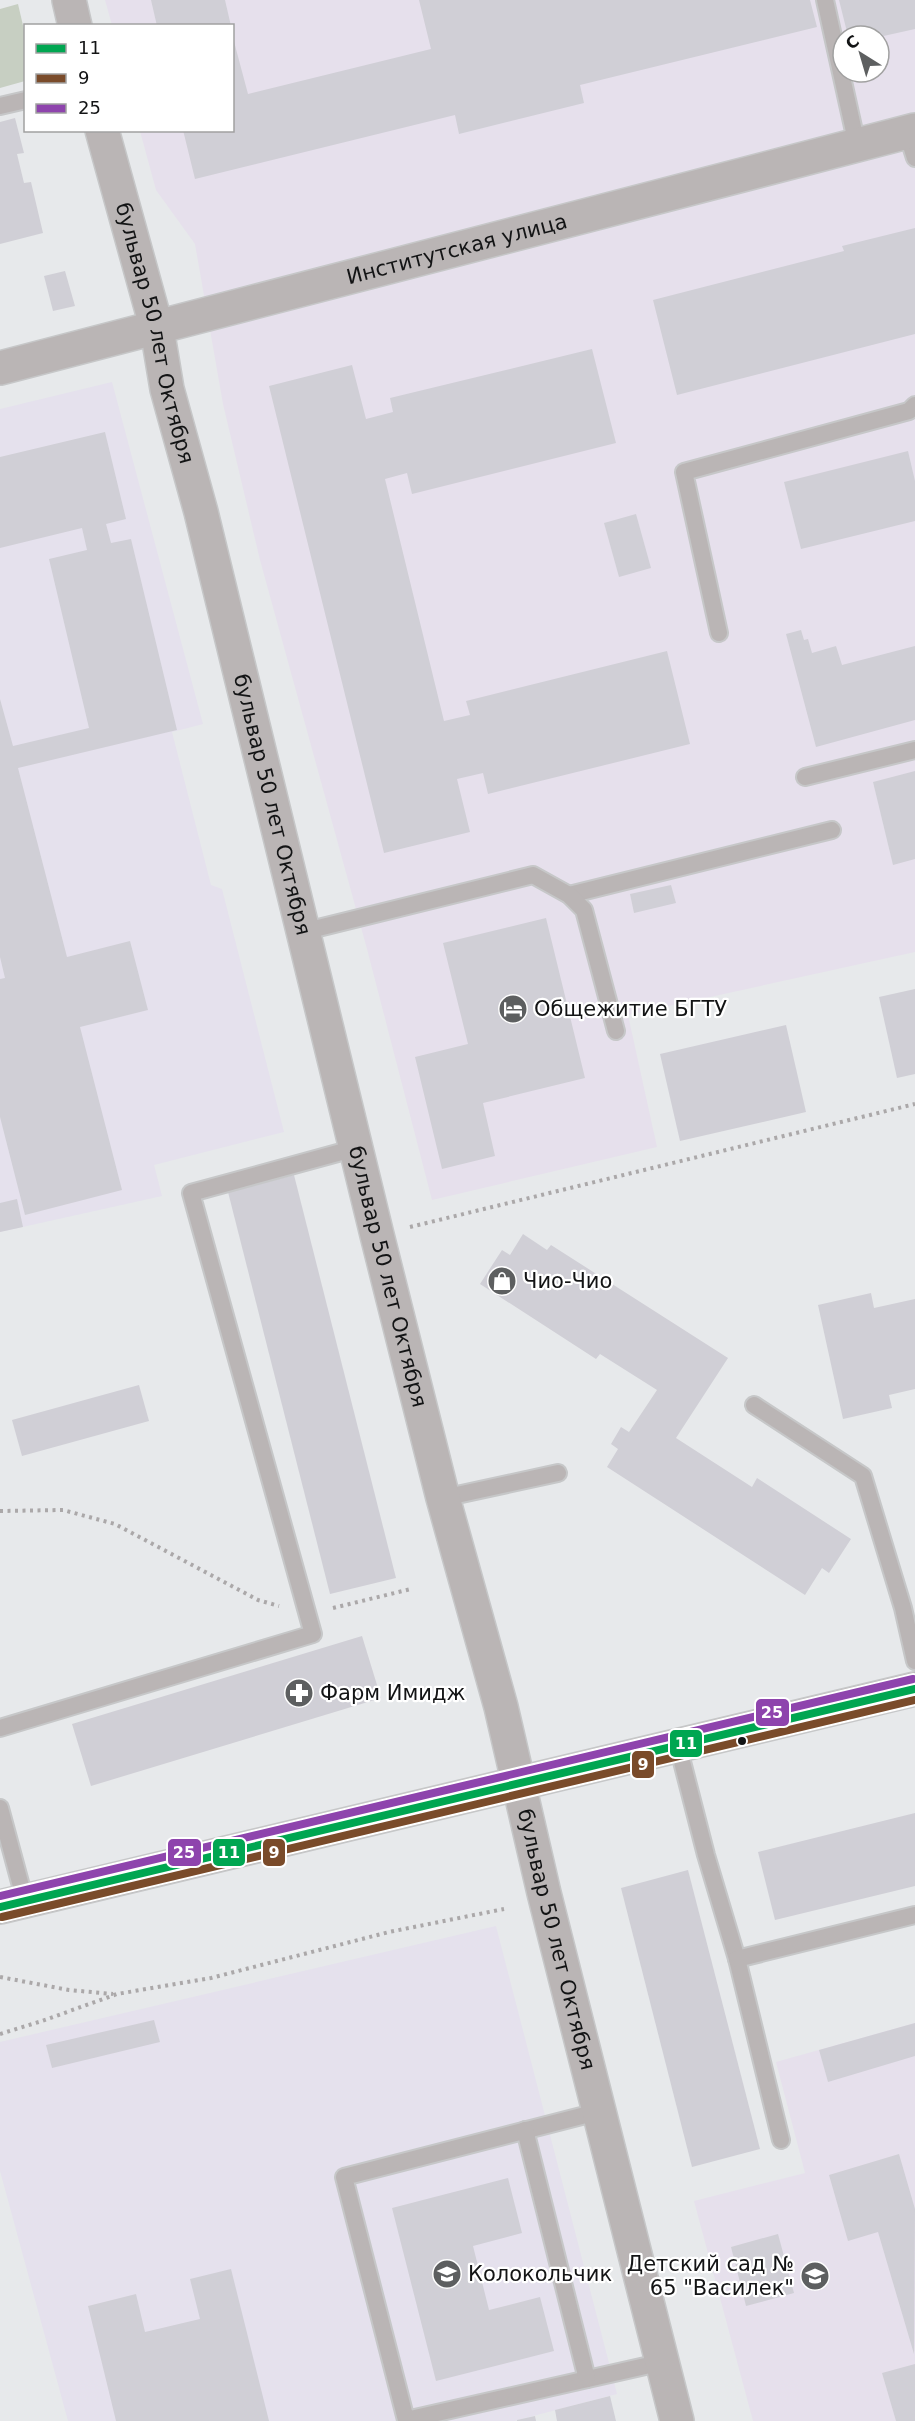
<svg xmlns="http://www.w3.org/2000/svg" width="915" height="2421" font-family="'DejaVu Sans',sans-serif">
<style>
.commercial{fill:#e5e1ed}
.education{fill:#e6e0ec;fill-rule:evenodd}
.green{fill:#c7cfc2}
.building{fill:#d0cfd6}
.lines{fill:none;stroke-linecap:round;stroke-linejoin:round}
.lane-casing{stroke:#c6c7c8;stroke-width:20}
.street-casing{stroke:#c6c7c8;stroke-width:36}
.primary-casing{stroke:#c6c7c8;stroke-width:36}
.path{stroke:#aba8a9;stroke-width:4;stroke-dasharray:3 4.5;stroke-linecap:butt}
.lane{stroke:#bab5b5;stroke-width:16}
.street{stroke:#bab5b5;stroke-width:33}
.primary{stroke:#b3aeae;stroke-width:33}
.bus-1-casing{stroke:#fff;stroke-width:12}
.bus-2-casing{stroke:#fff;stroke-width:12}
.bus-3-casing{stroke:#fff;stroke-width:12}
.bus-1{stroke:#00a651;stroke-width:8}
.bus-2{stroke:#7a4b2a;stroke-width:8}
.bus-3{stroke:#8e44ad;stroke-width:8}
.bus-dot{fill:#131415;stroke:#fff;stroke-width:2}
.labels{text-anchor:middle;stroke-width:4.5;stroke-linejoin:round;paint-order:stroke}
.street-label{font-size:21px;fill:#131415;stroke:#fff}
.poi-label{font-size:21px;fill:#131415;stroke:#fff;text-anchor:start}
.line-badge{stroke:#fff;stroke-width:2}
.badge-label{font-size:16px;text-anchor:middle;font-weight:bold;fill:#fff}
</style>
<rect width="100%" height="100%" fill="#e7e9eb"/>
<g class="commercial">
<polygon points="112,382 203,724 172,732 211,885 222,889 284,1132 154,1165 162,1196 0,1232 0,409"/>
<polygon points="496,1926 617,2394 514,2421 68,2421 0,2171 0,2042"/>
</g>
<g class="education">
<path d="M 105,0 L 915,0 L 915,952 L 628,1015 L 657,1147 L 432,1200 L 367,949 L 260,560 L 223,404 L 195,244 L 156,190 L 140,131 L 232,130 L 232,26 L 112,25 ZM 843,36 L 879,36 L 879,72 L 843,72 Z"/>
<polygon points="915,2023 915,2421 753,2421 694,2201 805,2173 776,2062"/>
</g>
<polygon class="green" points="18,4 25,34 25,81 0,88 0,9"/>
<g class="building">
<polygon points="151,0 225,0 231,26 157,26"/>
<polygon points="419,0 810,0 817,27 580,85 584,103 459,134 455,115 195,179 183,130 232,130 232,34 248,94 431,49"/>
<polygon points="839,0 915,0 915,29 879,37 848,36"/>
<polygon points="15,118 24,153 17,154 24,183 31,182 43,233 0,244 0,122"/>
<polygon points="915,228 915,334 677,395 653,300 844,251 842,246"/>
<polygon points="65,271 75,306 53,311 44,276"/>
<polygon points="592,349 616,443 412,494 407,473 385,479 444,721 470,715 466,701 667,651 690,744 488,794 483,773 457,779 470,832 384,853 269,386 352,365 366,419 393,412 390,398"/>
<polygon points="105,432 126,519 106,524 111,543 131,539 177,730 18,768 67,957 130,941 148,1010 80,1027 122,1190 25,1215 0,1117 0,979 5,978 0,957 0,699 13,746 89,728 49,559 87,550 82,528 0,548 0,457"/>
<polygon points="908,451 915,481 915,521 801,549 784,482"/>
<polygon points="636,514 651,568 619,577 604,523"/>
<polygon points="801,630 804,640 808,639 812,653 836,646 842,665 915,646 915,720 816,747 786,634"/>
<polygon points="915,771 915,859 893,865 873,782"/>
<polygon points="671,885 676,903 634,913 630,894"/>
<polygon points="546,918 585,1078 483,1103 495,1156 442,1169 415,1057 468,1044 443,943"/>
<polygon points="915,989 915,1074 897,1078 879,997"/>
<polygon points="786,1025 806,1112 680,1141 660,1054"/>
<polygon points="294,1175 396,1578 330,1594 228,1192"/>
<polygon points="17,1199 23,1227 0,1232 0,1203"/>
<polygon points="523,1234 547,1250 551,1245 728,1358 676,1438 752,1487 757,1478 851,1539 829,1573 822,1568 805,1595 607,1467 618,1449 611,1444 621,1427 629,1432 657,1390 600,1354 596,1359 480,1284 502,1250 510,1255"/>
<polygon points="871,1293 874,1308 915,1299 915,1389 889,1395 892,1408 843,1419 818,1305"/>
<polygon points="139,1385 149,1421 22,1456 12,1420"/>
<polygon points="362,1636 381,1698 91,1786 72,1724"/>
<polygon points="915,1813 915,1886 775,1920 758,1852"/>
<polygon points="688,1870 760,2149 692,2167 621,1888"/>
<polygon points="154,2020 160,2042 52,2068 46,2045"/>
<polygon points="915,2023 915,2056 828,2082 819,2050"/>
<polygon points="899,2154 915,2209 914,2354 878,2232 848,2241 829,2175"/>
<polygon points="508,2178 522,2233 473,2246 489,2310 540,2297 554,2351 436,2381 392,2208"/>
<polygon points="778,2234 794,2293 746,2306 731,2247"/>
<polygon points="231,2269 269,2421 116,2421 88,2306 136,2294 145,2332 200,2319 190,2279"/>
<polygon points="915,2364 915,2421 896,2421 882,2373"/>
<polygon points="610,2396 616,2421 557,2421 555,2410"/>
<polygon points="535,2416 536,2421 517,2421 517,2420"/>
</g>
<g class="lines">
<g class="lane-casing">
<g id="lane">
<polyline points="825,0 857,145"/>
<polyline points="0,106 26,100"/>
<polyline points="907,133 915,158"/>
<polyline points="719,633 684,472 909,411 915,405"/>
<polyline points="805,777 915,750"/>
<polyline points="569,895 832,830"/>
<polyline points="302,932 533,875 569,895 584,910 616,1031"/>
<polyline points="754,1405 863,1476 903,1608 915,1661"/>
<polyline points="443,1498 558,1473"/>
<polyline points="0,1728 313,1634 191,1193 356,1148"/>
<polyline points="678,1746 706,1855 737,1959 781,2140"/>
<polyline points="0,1808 25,1901"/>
<polyline points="737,1959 915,1915"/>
<polyline points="601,2111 344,2177 406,2420 663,2362"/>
<polyline points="525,2130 587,2379"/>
</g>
</g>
<g class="street-casing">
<g id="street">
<polyline points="69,0 75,26"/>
<path id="s1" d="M 102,130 L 157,329 L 167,389 L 201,512 L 377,1235 L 443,1498 L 501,1707 L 544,1893 L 677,2421"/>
<path id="s2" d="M 0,368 L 915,130"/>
</g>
</g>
<g class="primary-casing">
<polyline id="primary" points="0,1907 915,1689"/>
</g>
<g class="path">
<polyline points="410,1227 915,1104"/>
<polyline points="0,1511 63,1510 115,1524 258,1600 279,1606"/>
<polyline points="333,1608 411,1589"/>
<polyline points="0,1977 69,1990 113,1994"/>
<polyline points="0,2034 42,2021 117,1994 211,1978 389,1932 504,1909"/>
</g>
<use href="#lane" class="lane"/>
<use href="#street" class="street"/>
<use href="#primary" class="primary"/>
<g class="bus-1-casing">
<polyline id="bus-1" points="0,1907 915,1689"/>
</g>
<g class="bus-2-casing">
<polyline id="bus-2" points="2,1917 915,1700"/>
</g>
<g class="bus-3-casing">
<polyline id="bus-3" points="0,1896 913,1679"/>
</g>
<use href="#bus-1" class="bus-1"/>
<use href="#bus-2" class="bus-2"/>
<use href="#bus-3" class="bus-3"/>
</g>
<defs>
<g id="hotel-disc" transform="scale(1.5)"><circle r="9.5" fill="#5d5f60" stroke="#fff"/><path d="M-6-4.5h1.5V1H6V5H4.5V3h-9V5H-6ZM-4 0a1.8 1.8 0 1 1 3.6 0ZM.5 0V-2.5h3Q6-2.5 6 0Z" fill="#fff"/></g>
<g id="shop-disc" transform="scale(1.5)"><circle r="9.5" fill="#5d5f60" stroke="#fff"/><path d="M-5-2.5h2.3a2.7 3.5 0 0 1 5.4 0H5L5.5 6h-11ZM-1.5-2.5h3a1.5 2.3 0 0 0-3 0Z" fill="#fff"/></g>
<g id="pharmacy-disc" transform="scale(1.5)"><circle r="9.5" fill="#5d5f60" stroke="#fff"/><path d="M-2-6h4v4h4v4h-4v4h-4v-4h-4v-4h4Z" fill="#fff"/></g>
<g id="school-disc" transform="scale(1.5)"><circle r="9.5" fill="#5d5f60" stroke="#fff"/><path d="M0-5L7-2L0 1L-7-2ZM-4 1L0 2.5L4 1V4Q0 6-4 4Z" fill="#fff"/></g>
</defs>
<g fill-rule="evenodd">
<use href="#hotel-disc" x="513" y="1009"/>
<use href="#shop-disc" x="502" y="1281"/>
<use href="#pharmacy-disc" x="299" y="1693"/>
<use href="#school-disc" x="447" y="2274"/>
<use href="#school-disc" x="815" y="2276"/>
</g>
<circle class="bus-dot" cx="742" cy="1741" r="5"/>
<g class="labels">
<g class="street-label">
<text dy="7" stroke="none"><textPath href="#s2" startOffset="472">Институтская улица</textPath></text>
<text dy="7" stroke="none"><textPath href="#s1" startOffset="210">бульвар 50 лет Октября</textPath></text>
<text dy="7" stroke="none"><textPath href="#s1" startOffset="696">бульвар 50 лет Октября</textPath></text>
<text dy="7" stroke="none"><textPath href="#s1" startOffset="1182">бульвар 50 лет Октября</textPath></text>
<text dy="7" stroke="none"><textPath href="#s1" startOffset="1866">бульвар 50 лет Октября</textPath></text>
</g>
<g class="poi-label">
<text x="534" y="1016">Общежитие БГТУ</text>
<text x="523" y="1288">Чио-Чио</text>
<text x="320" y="1700">Фарм Имидж</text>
<text x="794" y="2271" text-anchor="end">Детский сад №<tspan x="794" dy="24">65 "Василек"</tspan></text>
<text x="468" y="2281">Колокольчик</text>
</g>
</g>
<g class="line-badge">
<rect x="755" y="1698" width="35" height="29" rx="6" fill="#8e44ad"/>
<rect x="669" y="1729" width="34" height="29" rx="6" fill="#00a651"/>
<rect x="631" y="1750" width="24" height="29" rx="6" fill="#7a4b2a"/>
<rect x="167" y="1838" width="35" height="29" rx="6" fill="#8e44ad"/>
<rect x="262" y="1838" width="24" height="29" rx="6" fill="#7a4b2a"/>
<rect x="212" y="1838" width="34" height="29" rx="6" fill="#00a651"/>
</g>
<g class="badge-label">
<text x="772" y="1718">25</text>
<text x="686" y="1749">11</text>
<text x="643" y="1770">9</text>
<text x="184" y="1858">25</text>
<text x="274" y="1858">9</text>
<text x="229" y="1858">11</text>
</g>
<rect x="24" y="24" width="210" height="108" fill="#ffffff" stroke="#a1a1a1" stroke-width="1.5"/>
<rect x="36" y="44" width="30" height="9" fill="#00a651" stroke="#a1a1a1" stroke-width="1.5"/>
<text x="78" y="54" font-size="18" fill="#131415">11</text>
<rect x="36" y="74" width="30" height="9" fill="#7a4b2a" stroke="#a1a1a1" stroke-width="1.5"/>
<text x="78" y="84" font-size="18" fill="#131415">9</text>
<rect x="36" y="104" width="30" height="9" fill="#8e44ad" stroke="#a1a1a1" stroke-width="1.5"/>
<text x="78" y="114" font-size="18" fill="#131415">25</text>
<g transform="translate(861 54) rotate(323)"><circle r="28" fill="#ffffff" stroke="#a1a1a1" stroke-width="1.5"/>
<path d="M0-4.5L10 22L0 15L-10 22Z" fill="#5d5f60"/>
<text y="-9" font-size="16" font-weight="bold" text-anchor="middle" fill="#131415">С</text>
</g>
</svg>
